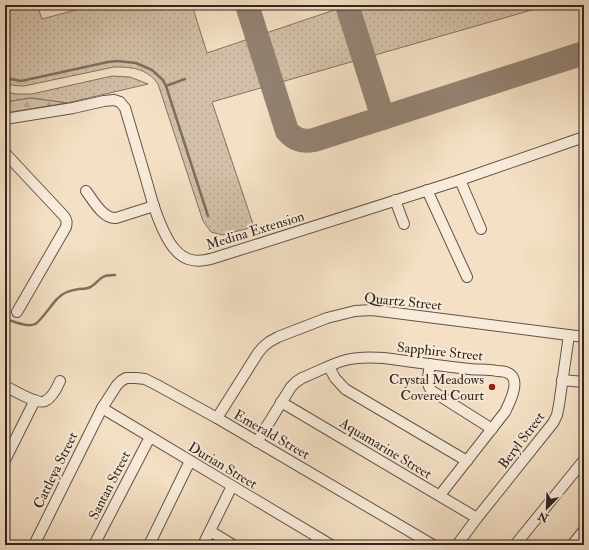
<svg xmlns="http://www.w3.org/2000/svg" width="589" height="550" font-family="'IM FELL Double Pica',serif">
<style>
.grass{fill:url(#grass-dots);stroke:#827264}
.forest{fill:url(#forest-firs);stroke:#827264}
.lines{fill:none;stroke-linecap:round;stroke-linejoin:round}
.stream{stroke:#7f6f60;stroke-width:2.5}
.taxiway{stroke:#938272;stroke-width:24}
.minor-casing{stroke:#625448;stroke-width:12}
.minor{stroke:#f8ebd9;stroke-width:10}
.poi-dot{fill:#8f2418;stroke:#f8ebd9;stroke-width:1.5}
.labels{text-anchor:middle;stroke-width:4;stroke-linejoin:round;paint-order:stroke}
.street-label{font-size:14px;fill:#32251f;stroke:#f8ebd9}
.poi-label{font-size:14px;fill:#32251f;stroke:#f8ebd9;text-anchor:end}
</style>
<defs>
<pattern id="grass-dots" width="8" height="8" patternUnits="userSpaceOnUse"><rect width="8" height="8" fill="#d3c0a8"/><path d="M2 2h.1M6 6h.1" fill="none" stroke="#b6a590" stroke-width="1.8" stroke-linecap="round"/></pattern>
<pattern id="forest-firs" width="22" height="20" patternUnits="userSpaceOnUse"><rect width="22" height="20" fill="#d3c0a8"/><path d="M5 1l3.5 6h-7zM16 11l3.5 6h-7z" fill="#b6a590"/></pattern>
</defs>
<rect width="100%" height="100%" fill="#f4e0c4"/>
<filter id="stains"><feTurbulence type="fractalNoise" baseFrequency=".005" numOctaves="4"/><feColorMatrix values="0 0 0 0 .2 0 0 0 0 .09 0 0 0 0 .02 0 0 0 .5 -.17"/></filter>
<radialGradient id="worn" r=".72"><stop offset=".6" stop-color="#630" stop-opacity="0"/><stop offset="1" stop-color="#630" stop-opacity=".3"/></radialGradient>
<g class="grass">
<path d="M 5,5 L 37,5 L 42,19 L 94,5 L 192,5 L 207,53 L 349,5 L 549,5 L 212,102 L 254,227 L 222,235 L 211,232 L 203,221 L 158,84 C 147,68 131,67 114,67 L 24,86 L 20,86 L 5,84 Z"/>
<polygon points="112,76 130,77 148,84 67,103 31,98 5,102 5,92 16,94 32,94"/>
</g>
<polygon class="forest" points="31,98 67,103 5,113 5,102"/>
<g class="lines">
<g class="stream">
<polyline points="5,78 21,81 108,62 117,61 136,63 152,70 163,80 166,86 208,216"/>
<polyline points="166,86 185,79"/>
<path d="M 5,319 C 14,321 27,328 35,324 C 40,322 52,304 57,299 C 63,292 71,290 79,289 C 82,289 85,289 88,288 C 95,286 97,280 103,277 C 106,275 111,275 115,275"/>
</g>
<g class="taxiway">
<path d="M 247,5 L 287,131 C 295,140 302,142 314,140 L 584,53"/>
<polyline points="347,5 383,118"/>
</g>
<g class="minor-casing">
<g id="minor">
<path d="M 5,119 L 73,108 L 104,101 L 114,100 L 120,102 L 125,108 C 132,132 139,155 146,179 C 152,201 158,223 170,243 C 174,249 180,256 188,259 C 201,264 216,257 230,253 L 460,180 L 584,137"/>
<path d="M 5,153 L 64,216 C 67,220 67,222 66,227 L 17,312"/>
<polyline points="460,180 481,229"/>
<polyline points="427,190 467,277"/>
<path d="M 86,191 C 93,200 103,219 116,218 L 154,206"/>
<polyline points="395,200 404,224"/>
<path d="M 430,364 C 429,373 425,384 432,391 L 492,429"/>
<polyline points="329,367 335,378 345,389 467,461"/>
<polyline points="562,380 584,382"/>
<path d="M 5,386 C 13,390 38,405 45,401 C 52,398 57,388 60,381"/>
<polyline points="281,402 477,518"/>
<polyline points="102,408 331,545"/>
<polyline points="217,418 258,353 263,347 269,342 278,337 327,318 355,311 372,310 584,337"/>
<path d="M 257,442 L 291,387 L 296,382 L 302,378 C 315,373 333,363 346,360 C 358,357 371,357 384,358 C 412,362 441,366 469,369 C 478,370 488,369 497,371 C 501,371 508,372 511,375 C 520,383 509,404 505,412 L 440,495"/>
<polyline points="5,460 35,400"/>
<polyline points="210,531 233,545"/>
<polyline points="34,545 102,408 117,385 121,381 126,378 136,378 145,379 157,385 217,418 433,545"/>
<polyline points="94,545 150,437"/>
<polyline points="149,545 190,461"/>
<polyline points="203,545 232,486"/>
<polyline points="457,545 477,518 553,423 557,415 559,405 569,335"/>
<polyline points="515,545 584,460"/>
<polyline points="572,545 584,530"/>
</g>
</g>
<use href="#minor" class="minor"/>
</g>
<circle class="poi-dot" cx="492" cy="387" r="4"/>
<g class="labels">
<g class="street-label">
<text transform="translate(255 230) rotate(-17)" y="5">Medina Extension</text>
<text transform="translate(403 301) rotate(6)" y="5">Quartz Street</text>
<text transform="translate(440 351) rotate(6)" y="5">Sapphire Street</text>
<text transform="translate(272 434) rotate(30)" y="5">Emerald Street</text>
<text transform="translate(521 440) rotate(-53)" y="5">Beryl Street</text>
<text transform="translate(386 448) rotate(31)" y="5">Aquamarine Street</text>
<text transform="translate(223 465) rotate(31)" y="5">Durian Street</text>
<text transform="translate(55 470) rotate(-64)" y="5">Cattleya Street</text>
<text transform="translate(109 485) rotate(-63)" y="5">Santan Street</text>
</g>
<g class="poi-label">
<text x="484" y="384">Crystal Meadows<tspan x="484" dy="16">Covered Court</tspan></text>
</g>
</g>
<rect width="589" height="550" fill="none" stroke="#f4e0c4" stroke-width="20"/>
<rect x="6" y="6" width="577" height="538" fill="none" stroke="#32251f" stroke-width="2"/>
<rect x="10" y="10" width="569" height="530" fill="none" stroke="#32251f"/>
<g transform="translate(547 508) rotate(203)" stroke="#f8ebd9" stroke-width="3" paint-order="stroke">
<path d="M0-3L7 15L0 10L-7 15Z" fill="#32251f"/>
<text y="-6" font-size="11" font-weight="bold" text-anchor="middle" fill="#32251f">N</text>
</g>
<rect width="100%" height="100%" filter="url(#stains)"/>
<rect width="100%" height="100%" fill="url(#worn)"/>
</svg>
